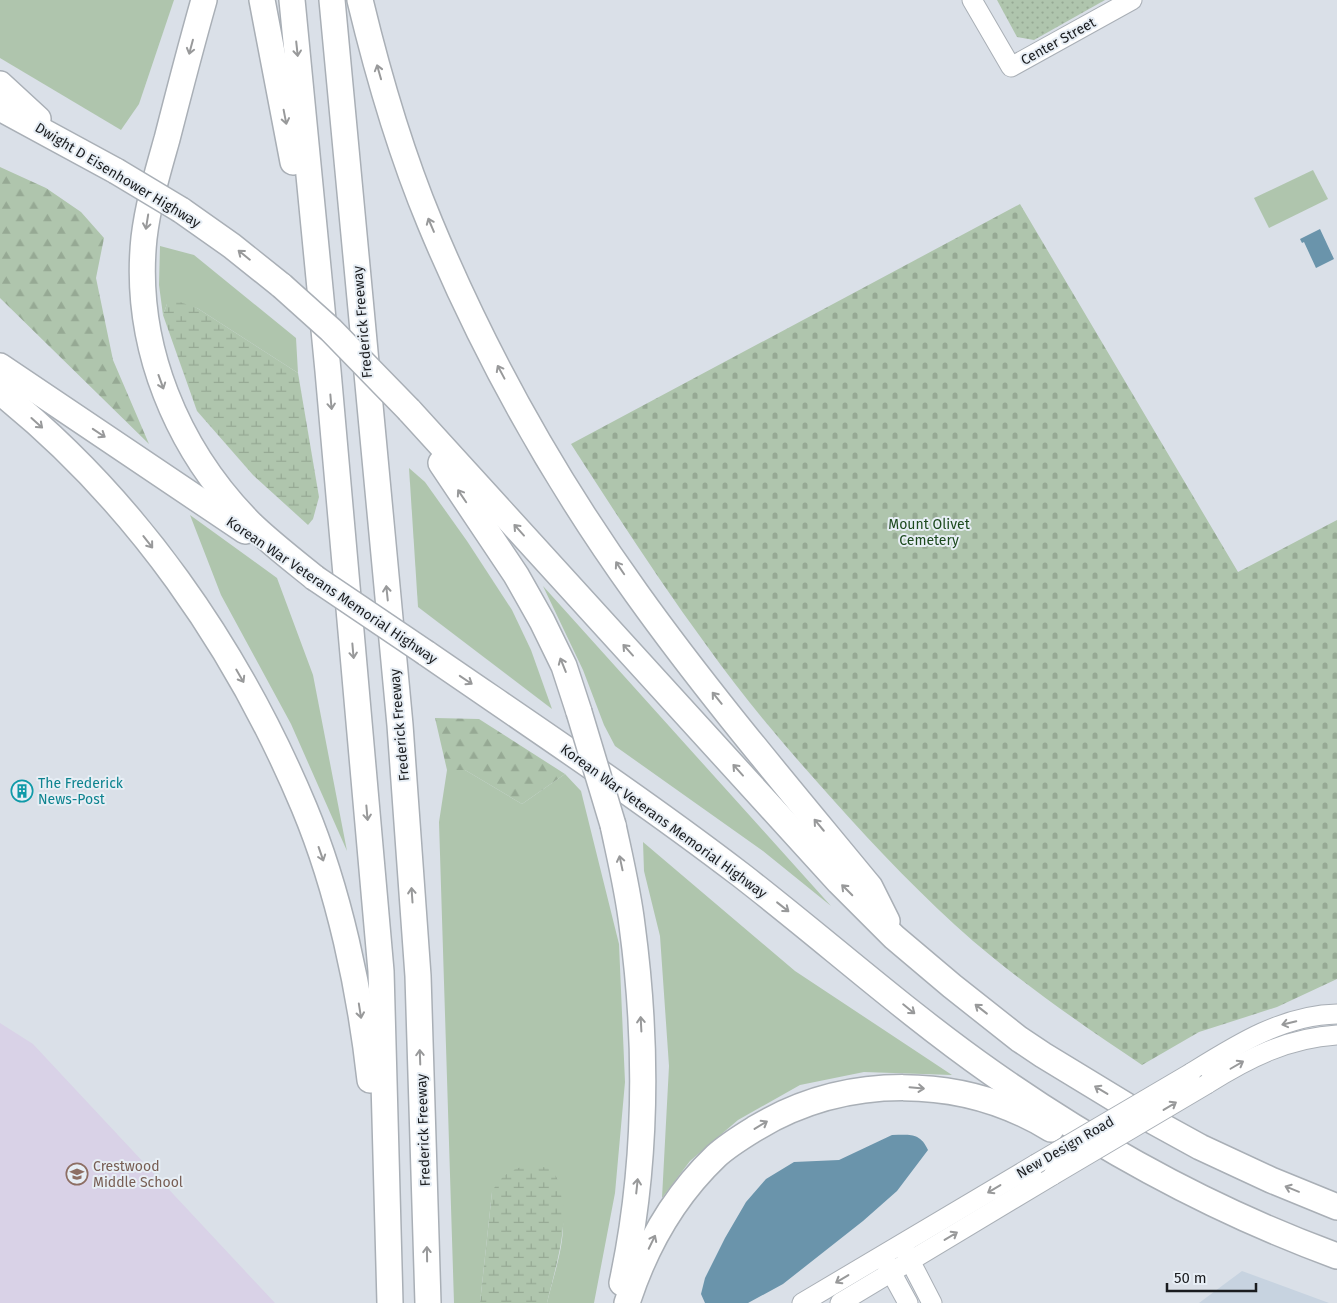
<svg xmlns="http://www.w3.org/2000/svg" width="1337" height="1303" font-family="'Fira Sans',sans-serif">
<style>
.built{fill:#c7d3e0}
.education{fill:#d9d2e7}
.green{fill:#afc5ad}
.forest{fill:url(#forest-firs)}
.wetland{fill:url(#wetland-marsh)}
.cemetery{fill:url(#cemetery-stones)}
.park{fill:url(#park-dots)}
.water{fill:#6a94ab}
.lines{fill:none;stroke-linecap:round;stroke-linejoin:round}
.secondary-casing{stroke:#a9afb6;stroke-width:21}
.highway-casing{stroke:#a9afb6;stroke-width:28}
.secondary{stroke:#fff;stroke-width:19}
.highway{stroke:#fff;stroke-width:25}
.secondary-bridge-casing{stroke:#a9afb6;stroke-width:21;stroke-linecap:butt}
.highway-bridge-casing{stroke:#a9afb6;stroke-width:28;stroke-linecap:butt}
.secondary-bridge{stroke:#fff;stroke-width:19}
.highway-bridge{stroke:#fff;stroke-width:25}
.oneway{stroke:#98999a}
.labels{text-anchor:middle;stroke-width:4;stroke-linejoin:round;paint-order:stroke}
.street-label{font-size:14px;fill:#1a1c1f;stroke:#e7eef5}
.park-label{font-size:14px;fill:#1d4a1e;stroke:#e7eef5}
.culture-label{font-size:14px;fill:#0d838f;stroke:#e7eef5;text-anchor:start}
.education-label{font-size:14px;fill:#785e54;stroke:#e7eef5;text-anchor:start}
</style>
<defs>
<pattern id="forest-firs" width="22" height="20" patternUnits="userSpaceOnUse" patternTransform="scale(1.25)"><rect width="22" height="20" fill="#afc5ad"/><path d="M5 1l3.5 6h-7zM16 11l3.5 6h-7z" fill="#96a994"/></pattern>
<pattern id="wetland-marsh" width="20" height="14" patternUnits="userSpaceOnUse" patternTransform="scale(1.25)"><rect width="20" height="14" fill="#afc5ad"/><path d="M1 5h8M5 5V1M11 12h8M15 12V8" fill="none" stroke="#96a994"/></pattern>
<pattern id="cemetery-stones" width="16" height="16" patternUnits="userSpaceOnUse" patternTransform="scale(1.25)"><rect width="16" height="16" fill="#afc5ad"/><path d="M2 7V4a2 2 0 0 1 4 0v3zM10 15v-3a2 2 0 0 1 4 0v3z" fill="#96a994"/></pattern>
<pattern id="park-dots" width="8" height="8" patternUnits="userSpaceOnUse" patternTransform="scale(1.25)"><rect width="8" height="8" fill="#afc5ad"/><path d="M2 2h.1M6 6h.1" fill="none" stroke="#96a994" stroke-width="1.8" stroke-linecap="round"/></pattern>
</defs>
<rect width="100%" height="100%" fill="#dae0e8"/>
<polygon class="built" points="1242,1271 1329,1303 1199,1303"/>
<polygon class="education" points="0,1023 33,1044 275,1303 0,1303"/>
<g class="green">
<polygon points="0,0 174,0 139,104 121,130 0,58"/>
<polygon points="1313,170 1328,199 1269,228 1254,198"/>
<polygon points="160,246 194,255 296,338 298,373 197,308 167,304 163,315 159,285"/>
<polygon points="409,468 425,482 467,541 512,610 531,650 552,709 418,607"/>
<polygon points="190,515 277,578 313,675 347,851 291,724 221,595"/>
<polygon points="543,586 831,906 763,851 615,746 604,725 583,670"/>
<path d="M 447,770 L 465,770 L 522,804 L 565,774 L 581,791 L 619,944 L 625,1082 L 615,1193 L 594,1303 L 547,1303 C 553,1277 564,1248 563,1221 C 563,1207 560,1193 557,1178 L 492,1192 L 480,1303 L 454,1303 L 439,822 Z"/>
<polygon points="643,842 795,971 952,1075 864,1072 800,1085 738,1120 690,1161 662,1198 669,1066 660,936 644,871"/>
</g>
<g class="forest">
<polygon points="0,167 46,188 81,212 104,238 96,278 113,360 149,444 0,298"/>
<polygon points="435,718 479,719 565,774 522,804 465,770 447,770"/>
</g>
<g class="wetland">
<polygon points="177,301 197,308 298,373 319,497 313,519 308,525 253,475 197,411 163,315 167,304"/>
<path d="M 531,1165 L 548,1168 C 551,1171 556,1175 558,1180 C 572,1220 556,1264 547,1303 L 480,1303 L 492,1192 C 501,1175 512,1168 531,1165 Z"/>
</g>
<path class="cemetery" d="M 1020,204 L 1238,572 L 1337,520 L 1337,979 L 1277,1007 L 1199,1032 L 1142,1065 C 1084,1026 1027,987 973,941 C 924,898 878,850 835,802 C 790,752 746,701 707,646 C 659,581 615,512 571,444 Z"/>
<polygon class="park" points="997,0 1105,0 1034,40 1017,37"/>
<g class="water">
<polygon points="1320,229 1334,259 1316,268 1304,242 1302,243 1300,239"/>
<path d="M 892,1135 C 909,1135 920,1132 928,1150 L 897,1191 L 863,1221 L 783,1284 L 748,1303 L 705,1303 L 701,1294 L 705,1278 L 725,1238 L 746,1202 L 766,1179 L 794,1162 L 839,1160 Z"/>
</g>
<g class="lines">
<g class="secondary-casing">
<g id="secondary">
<polyline points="972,0 1011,67 1132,0"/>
<path d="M 1191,1073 C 1236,1045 1283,1015 1337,1014"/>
<path d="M 1207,1084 C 1248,1058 1288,1038 1337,1035"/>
<polyline points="904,1249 932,1303"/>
<polyline points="885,1261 908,1303"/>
<polyline points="802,1303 1036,1164"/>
<polyline points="840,1303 1053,1175"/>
</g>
</g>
<g class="highway-casing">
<g id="highway">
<path d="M 204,0 C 191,46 179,92 167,139 C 158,171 148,204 144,238 C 133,345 177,450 252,525 C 272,544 294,561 315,578"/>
<polyline points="262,0 293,162"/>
<polyline points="292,0 328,371 381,971 390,1303"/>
<polyline points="332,0 400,725 418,976 428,1303"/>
<path d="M 360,0 C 378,75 400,151 430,223 C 484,353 555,480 637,594 C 710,696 791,791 870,887 L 887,921"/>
<polyline points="0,84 38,119"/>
<polyline points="0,108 116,171"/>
<polyline points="181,210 232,246 282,286"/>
<polyline points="0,366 245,531"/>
<path d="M 0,392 C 135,500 237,647 304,807 C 339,891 360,990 370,1080"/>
<polyline points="409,410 839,882 894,937 952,986 1019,1039 1043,1055 1140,1114 1200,1147 1271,1180 1337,1207"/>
<polyline points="441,463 516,575 542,621 564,666 579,712"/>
<path d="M 426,653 C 532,726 639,797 741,875 C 825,940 905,1012 992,1073 C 1099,1148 1214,1211 1337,1256"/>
<path d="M 613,825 C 620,858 628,891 632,925 C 648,1044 647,1166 622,1283"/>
<path d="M 627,1303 C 645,1247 673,1197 716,1156 C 728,1145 743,1136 756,1128 C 846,1074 961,1074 1051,1129"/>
</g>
</g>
<use href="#secondary" class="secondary"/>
<use href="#highway" class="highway"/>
<g class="secondary-bridge-casing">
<g id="secondary-bridge">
<polyline points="1036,1164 1191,1073"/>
<polyline points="1053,1175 1207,1084"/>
</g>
</g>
<g class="highway-bridge-casing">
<g id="highway-bridge">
<polyline points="116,171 181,210"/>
<polyline points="282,286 331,330 409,410"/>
<polyline points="315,578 426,653"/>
<polyline points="579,712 613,825"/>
</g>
</g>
<use href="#secondary-bridge" class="secondary-bridge"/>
<use href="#highway-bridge" class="highway-bridge"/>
</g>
<defs><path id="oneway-shaft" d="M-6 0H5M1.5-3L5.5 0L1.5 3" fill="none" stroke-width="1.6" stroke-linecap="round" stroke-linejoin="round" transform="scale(1.25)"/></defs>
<g class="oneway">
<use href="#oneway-shaft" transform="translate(191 47) rotate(105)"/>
<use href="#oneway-shaft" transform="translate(297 49) rotate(84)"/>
<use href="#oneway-shaft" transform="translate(379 72) rotate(-106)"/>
<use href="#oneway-shaft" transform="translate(285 117) rotate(79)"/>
<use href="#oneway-shaft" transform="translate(147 222) rotate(99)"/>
<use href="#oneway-shaft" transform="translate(431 225) rotate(-113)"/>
<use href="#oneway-shaft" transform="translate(244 255) rotate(-141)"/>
<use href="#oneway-shaft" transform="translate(501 372) rotate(-118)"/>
<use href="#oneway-shaft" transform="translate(161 382) rotate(70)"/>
<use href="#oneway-shaft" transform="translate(331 402) rotate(85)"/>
<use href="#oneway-shaft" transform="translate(37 423) rotate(42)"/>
<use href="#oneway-shaft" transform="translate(99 433) rotate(34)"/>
<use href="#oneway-shaft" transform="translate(462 496) rotate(-124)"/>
<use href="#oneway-shaft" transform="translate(519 530) rotate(-132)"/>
<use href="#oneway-shaft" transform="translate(148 542) rotate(52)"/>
<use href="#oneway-shaft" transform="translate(620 568) rotate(-124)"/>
<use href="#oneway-shaft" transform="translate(387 593) rotate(-96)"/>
<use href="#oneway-shaft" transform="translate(628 650) rotate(-132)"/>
<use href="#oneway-shaft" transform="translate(353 651) rotate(85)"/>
<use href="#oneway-shaft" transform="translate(563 665) rotate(-112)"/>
<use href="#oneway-shaft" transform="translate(240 676) rotate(60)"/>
<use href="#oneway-shaft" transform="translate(466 680) rotate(34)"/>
<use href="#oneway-shaft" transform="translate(717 698) rotate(-129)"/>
<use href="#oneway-shaft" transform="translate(738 770) rotate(-132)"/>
<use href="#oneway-shaft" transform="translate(367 813) rotate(85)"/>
<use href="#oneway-shaft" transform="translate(819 825) rotate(-130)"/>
<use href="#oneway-shaft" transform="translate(321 854) rotate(71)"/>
<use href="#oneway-shaft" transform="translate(621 863) rotate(-102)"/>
<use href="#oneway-shaft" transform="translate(847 890) rotate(-135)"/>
<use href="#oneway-shaft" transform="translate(412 895) rotate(-94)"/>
<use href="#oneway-shaft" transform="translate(783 907) rotate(38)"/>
<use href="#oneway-shaft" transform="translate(909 1009) rotate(39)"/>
<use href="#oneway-shaft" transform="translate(981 1009) rotate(-142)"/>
<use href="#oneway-shaft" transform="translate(360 1011) rotate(81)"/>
<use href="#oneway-shaft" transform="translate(1289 1023) rotate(166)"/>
<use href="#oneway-shaft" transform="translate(641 1024) rotate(-93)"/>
<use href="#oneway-shaft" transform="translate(420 1057) rotate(-92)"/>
<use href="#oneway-shaft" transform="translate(1237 1065) rotate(-30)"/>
<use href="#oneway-shaft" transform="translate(917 1088) rotate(5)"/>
<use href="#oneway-shaft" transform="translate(1101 1090) rotate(-149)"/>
<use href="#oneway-shaft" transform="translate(1170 1106) rotate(-31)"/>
<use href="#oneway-shaft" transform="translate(761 1125) rotate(-31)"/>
<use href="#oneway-shaft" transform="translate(637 1186) rotate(-84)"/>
<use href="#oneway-shaft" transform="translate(994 1189) rotate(149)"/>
<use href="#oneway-shaft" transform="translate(1292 1189) rotate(-158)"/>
<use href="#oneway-shaft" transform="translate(951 1236) rotate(-31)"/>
<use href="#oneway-shaft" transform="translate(652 1242) rotate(-64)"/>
<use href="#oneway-shaft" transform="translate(427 1254) rotate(-91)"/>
<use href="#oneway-shaft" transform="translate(842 1279) rotate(149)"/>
</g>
<defs>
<g id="building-ring" transform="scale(1.125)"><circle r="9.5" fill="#e7eef5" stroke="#0f9aa8" stroke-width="1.5"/><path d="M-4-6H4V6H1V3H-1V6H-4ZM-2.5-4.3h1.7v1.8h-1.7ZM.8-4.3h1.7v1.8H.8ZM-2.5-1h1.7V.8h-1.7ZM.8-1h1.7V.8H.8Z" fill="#0f9aa8"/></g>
<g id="school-ring" transform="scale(1.125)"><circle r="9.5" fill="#e7eef5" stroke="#8d6e63" stroke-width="1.5"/><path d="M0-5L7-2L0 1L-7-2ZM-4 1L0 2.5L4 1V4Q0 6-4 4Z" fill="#8d6e63"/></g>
</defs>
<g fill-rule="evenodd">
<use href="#building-ring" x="22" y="791"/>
<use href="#school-ring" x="77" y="1174"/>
</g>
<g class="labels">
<g class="street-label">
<text transform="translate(1058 41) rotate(-29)" y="5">Center Street</text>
<text transform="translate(118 175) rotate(31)" y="5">Dwight D Eisenhower Highway</text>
<text transform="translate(362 322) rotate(-95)" y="5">Frederick Freeway</text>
<text transform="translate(332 590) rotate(34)" y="5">Korean War Veterans Memorial Highway</text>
<text transform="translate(399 725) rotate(-95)" y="5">Frederick Freeway</text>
<text transform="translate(664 821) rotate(36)" y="5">Korean War Veterans Memorial Highway</text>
<text transform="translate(423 1130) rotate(-92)" y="5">Frederick Freeway</text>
<text transform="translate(1065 1147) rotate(-30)" y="5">New Design Road</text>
</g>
<g class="park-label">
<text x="929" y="529">Mount Olivet<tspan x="929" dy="16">Cemetery</tspan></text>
</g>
<g class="culture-label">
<text x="38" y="788">The Frederick<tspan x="38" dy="16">News-Post</tspan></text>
</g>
<g class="education-label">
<text x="93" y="1171">Crestwood<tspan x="93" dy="16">Middle School</tspan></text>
</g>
</g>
<path d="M1167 1283v8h89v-8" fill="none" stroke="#1a1c1f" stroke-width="2.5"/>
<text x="1174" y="1283" font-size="15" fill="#1a1c1f" stroke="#e7eef5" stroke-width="4" paint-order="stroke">50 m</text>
</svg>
